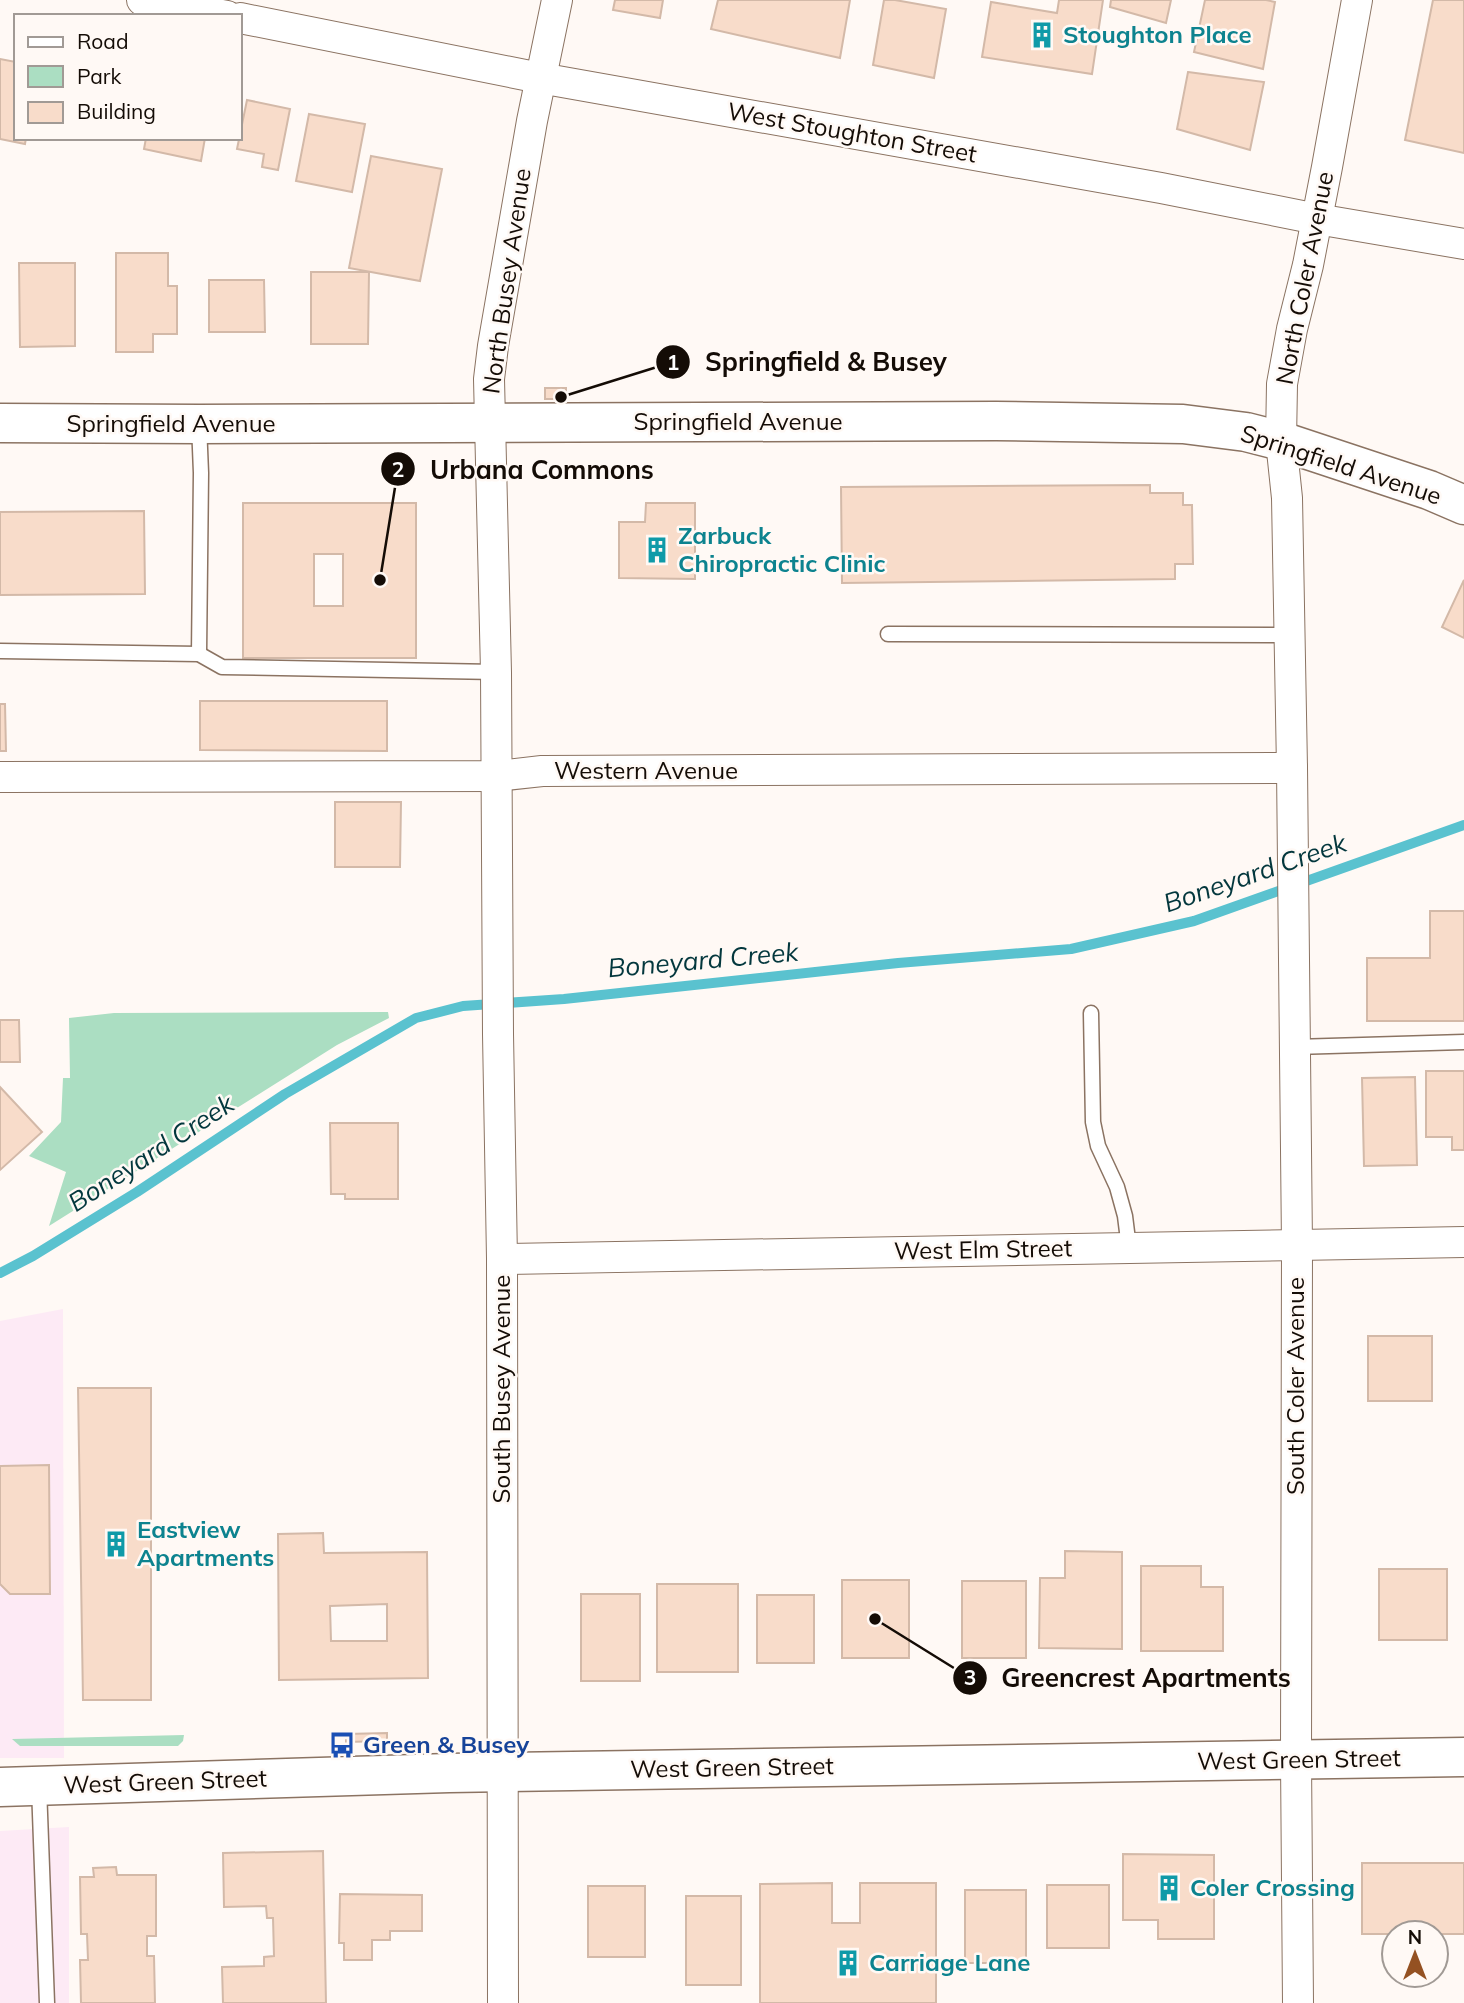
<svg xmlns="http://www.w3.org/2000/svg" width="1464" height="2003" font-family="Mulish,sans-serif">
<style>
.commercial{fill:#fdeaf5}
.green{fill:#abdec2}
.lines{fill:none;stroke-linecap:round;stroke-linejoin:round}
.stream{stroke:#5ac2cf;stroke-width:10}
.building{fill:#f8dcca;stroke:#d3b9a8;stroke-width:2;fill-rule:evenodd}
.lane-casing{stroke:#8b7362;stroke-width:17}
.street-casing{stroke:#8b7362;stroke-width:32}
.secondary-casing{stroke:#8b7362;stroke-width:41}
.lane{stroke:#fff;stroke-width:14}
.street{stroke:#fff;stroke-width:30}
.secondary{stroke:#fff;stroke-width:38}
.labels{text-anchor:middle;stroke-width:5;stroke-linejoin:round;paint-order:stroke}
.culture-label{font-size:24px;font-weight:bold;fill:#0d838f;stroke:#fff9f5;text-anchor:start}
.street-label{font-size:24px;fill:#140c06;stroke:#fff9f5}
.transit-label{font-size:24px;font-weight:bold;fill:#164399;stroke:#fff9f5;text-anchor:start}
.water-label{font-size:26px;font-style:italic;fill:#03373d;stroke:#fff9f5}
.leader{fill:none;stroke:#140c06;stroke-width:2.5}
.callout-dot{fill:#140c06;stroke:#fff9f5;stroke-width:2.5}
.mark-label{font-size:21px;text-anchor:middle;font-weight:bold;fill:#fff}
.callout-label{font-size:26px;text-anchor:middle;font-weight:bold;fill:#140c06;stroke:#fff9f5;stroke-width:5;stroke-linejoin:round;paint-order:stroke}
</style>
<rect width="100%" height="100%" fill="#fff9f5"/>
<g class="commercial">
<polygon points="63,1309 64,1758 0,1758 0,1321"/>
<polygon points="69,1827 69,2003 0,2003 0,1831"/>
</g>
<g class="green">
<polygon points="388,1012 389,1018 337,1045 49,1226 66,1172 29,1156 61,1122 63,1078 70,1078 69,1018 114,1013"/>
<polygon points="184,1735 183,1741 178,1746 20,1746 12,1739"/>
</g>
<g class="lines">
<polyline class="stream" points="0,1273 33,1256 137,1192 285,1094 416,1018 463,1006 564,999 898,963 1071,949 1194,921 1464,825"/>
</g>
<g class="building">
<polygon points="615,0 663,0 660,18 613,10"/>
<polygon points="718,0 850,0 840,58 711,29"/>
<polygon points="884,0 895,0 946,9 934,78 873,65"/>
<polygon points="1059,0 1103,0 1092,74 982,57 991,2 1057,13"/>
<polygon points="1111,0 1171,0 1166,23 1110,7"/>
<polygon points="1205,0 1266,0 1275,2 1263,69 1194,52"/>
<polygon points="1433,0 1464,0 1464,153 1405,140"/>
<polygon points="0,59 16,62 16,138 26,138 25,144 0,139"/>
<polygon points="1188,72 1264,82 1250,150 1177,129"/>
<polygon points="247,100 290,109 278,170 262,167 264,154 237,149"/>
<polygon points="309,114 365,124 352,192 296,181"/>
<polygon points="146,138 205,138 201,161 144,149"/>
<polygon points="371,156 442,169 420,281 349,268"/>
<polygon points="116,253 168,253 168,286 177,286 177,334 153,334 153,352 116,352"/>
<polygon points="19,263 75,263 75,346 20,347"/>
<polygon points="311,272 369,272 368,344 311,344"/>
<polygon points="209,280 264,280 265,332 209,332"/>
<rect x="545" y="388" width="21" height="11"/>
<polygon points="1150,485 1150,493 1183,493 1183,505 1192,505 1193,564 1175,564 1175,579 842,583 841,487"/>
<path d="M 243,503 L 416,503 L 416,658 L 243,658 ZM 314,554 L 343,554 L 343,606 L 314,606 Z"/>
<polygon points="646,503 695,503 695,579 619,578 619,522 645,522"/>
<polygon points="144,511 145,594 0,595 0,512"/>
<polygon points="1464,580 1464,638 1442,627"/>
<polygon points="200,701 387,701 387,751 200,750"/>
<polygon points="0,704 5,704 6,751 0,751"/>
<polygon points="335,802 401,802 400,867 335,867"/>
<polygon points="1430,911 1464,911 1464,1021 1367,1021 1367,958 1430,958"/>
<polygon points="0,1020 19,1020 20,1062 0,1062"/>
<polygon points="1426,1071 1464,1071 1464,1150 1452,1150 1452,1137 1426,1137"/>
<polygon points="1415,1077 1417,1165 1364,1166 1362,1078"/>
<polygon points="0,1087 42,1132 0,1170"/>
<polygon points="330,1123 398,1123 398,1199 345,1199 345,1194 331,1194"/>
<rect x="1368" y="1336" width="64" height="65"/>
<polygon points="78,1388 151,1388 151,1700 83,1700"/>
<polygon points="49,1465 50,1594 10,1594 0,1584 0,1466"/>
<path d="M 323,1533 L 324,1553 L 427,1552 L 428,1678 L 279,1680 L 278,1534 ZM 387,1604 L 387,1641 L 331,1641 L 330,1606 Z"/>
<polygon points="1065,1551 1122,1552 1122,1649 1039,1648 1040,1578 1065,1578"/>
<polygon points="1141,1566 1201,1566 1201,1587 1223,1587 1223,1651 1141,1651"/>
<rect x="1379" y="1569" width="68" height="71"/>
<rect x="842" y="1580" width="67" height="78"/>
<rect x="962" y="1581" width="64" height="77"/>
<rect x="657" y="1584" width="81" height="88"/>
<rect x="581" y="1594" width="59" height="87"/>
<rect x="757" y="1595" width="57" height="68"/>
<polygon points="387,1733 387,1741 346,1742 346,1734"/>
<polygon points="323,1851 326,2003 223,2003 222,1967 264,1966 264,1957 274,1956 273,1918 267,1918 266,1906 224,1907 223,1853"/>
<polygon points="1123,1854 1214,1855 1214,1939 1158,1939 1158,1920 1123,1920"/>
<rect x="1362" y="1863" width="102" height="71"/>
<polygon points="116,1867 117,1875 156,1875 156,1936 147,1936 147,1956 154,1956 155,2003 81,2003 80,1960 88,1960 87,1934 81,1934 80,1877 94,1877 93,1868"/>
<polygon points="832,1883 832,1923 860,1923 860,1883 936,1883 936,2003 760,2003 760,1884"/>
<rect x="1047" y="1885" width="62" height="63"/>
<rect x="588" y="1886" width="57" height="71"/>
<rect x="965" y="1890" width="61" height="73"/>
<polygon points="340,1894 422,1895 422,1931 390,1931 390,1940 372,1940 372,1960 344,1960 344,1943 339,1943"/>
<rect x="686" y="1896" width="55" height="89"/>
</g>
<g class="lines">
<g class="lane-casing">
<g id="lane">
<polyline points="199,424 201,473 199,654"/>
<polyline points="888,634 1288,635"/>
<polyline points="0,651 199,654 222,667 496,672"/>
<polyline points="1091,1013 1093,1122 1098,1146 1117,1187 1125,1216 1129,1248"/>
<polyline points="1295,1047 1464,1042"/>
<polyline points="39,1787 47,2003"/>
</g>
</g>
<g class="street-casing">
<g id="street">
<polyline points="142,0 227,16"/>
<polyline points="240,18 540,78 1161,188 1317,219 1464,244"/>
<polyline points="0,777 497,776 542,771 1292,768"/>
<polyline points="502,1259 1464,1242"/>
<polyline points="503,2003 502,1259 498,1034 496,672 489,379 493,346 532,121 557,0"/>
<polyline points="1298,2003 1296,1760 1297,1245 1292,768 1287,498 1281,441 1282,384 1292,329 1308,265 1327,167 1357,0"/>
</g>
</g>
<g class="secondary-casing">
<g id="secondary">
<polyline points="0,423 199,424 996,421 1183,424 1246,432 1281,441 1429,490 1464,505"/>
<polyline points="0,1787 449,1773 1464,1757"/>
</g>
</g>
<use href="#lane" class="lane"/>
<use href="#street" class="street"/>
<use href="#secondary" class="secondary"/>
</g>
<defs>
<g id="building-bare" transform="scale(2.1)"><path d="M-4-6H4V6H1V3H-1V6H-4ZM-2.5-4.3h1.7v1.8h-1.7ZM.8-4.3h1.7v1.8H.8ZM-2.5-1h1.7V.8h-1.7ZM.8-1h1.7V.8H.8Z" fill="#0f9aa8" stroke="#fff9f5" stroke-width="2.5" paint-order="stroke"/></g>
<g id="bus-bare" transform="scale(2.1)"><path d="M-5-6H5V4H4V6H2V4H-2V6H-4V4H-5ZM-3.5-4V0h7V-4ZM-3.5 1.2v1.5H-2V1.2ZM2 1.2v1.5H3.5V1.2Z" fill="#1a4fb4" stroke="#fff9f5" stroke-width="2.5" paint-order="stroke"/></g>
</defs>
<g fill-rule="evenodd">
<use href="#building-bare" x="1042" y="35"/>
<use href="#building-bare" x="657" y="550"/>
<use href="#building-bare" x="116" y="1544"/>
<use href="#bus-bare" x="342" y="1745"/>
<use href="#building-bare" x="1169" y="1888"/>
<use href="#building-bare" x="848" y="1963"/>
</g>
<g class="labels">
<g class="culture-label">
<text x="1063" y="43">Stoughton Place</text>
<text x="678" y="544">Zarbuck<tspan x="678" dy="28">Chiropractic Clinic</tspan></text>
<text x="137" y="1538">Eastview<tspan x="137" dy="28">Apartments</tspan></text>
<text x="1190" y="1896">Coler Crossing</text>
<text x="869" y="1971">Carriage Lane</text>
</g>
<g class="street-label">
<text transform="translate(852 133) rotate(10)" y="8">West Stoughton Street</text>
<text transform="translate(1305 278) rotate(-79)" y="8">North Coler Avenue</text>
<text transform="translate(507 281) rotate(-82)" y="8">North Busey Avenue</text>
<text x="738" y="430">Springfield Avenue</text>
<text x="171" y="432">Springfield Avenue</text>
<text transform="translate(1341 465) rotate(18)" y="8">Springfield Avenue</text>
<text x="646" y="779">Western Avenue</text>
<text transform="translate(983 1250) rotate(-1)" y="8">West Elm Street</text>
<text transform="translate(1296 1386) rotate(-90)" y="8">South Coler Avenue</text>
<text transform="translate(502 1389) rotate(-90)" y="8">South Busey Avenue</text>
<text transform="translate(1299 1760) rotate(-1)" y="8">West Green Street</text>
<text transform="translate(732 1768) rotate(-1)" y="8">West Green Street</text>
<text transform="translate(165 1782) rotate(-2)" y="8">West Green Street</text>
</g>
<g class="transit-label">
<text x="363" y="1753">Green &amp; Busey</text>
</g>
<g class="water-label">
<text transform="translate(1255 873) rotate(-19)" y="9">Boneyard Creek</text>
<text transform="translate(703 960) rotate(-5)" y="9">Boneyard Creek</text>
<text transform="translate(151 1153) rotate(-33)" y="9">Boneyard Creek</text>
</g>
</g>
<path class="leader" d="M561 397L673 362M380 580L398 469M875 1619L970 1678"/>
<g class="callout-dot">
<circle cx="561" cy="397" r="7"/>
<circle cx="380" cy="580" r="7"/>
<circle cx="875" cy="1619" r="7"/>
<circle cx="673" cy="362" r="18"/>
<circle cx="398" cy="469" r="18"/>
<circle cx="970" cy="1678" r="18"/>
</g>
<g class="mark-label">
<text x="673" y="370">1</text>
<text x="398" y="477">2</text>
<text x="970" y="1685">3</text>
</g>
<g class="callout-label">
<text x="826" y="371">Springfield &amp; Busey</text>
<text x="542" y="479">Urbana Commons</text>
<text x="1146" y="1687">Greencrest Apartments</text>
</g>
<rect x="14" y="14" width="228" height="126" fill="#fff9f5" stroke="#a19a95" stroke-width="2"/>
<rect x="28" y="37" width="35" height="10" fill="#ffffff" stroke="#a19a95" stroke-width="2"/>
<text x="77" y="49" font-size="21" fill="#140c06">Road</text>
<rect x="28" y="66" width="35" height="21" fill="#abdec2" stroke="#a19a95" stroke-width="2"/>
<text x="77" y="84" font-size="21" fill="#140c06">Park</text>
<rect x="28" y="102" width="35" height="21" fill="#f8dcca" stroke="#a19a95" stroke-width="2"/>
<text x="77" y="119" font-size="21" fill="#140c06">Building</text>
<g transform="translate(1415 1954)"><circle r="33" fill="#fff9f5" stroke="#a19a95" stroke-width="2"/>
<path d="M0-5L12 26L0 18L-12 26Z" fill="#945122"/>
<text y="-10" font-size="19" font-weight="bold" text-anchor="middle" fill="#140c06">N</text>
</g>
</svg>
